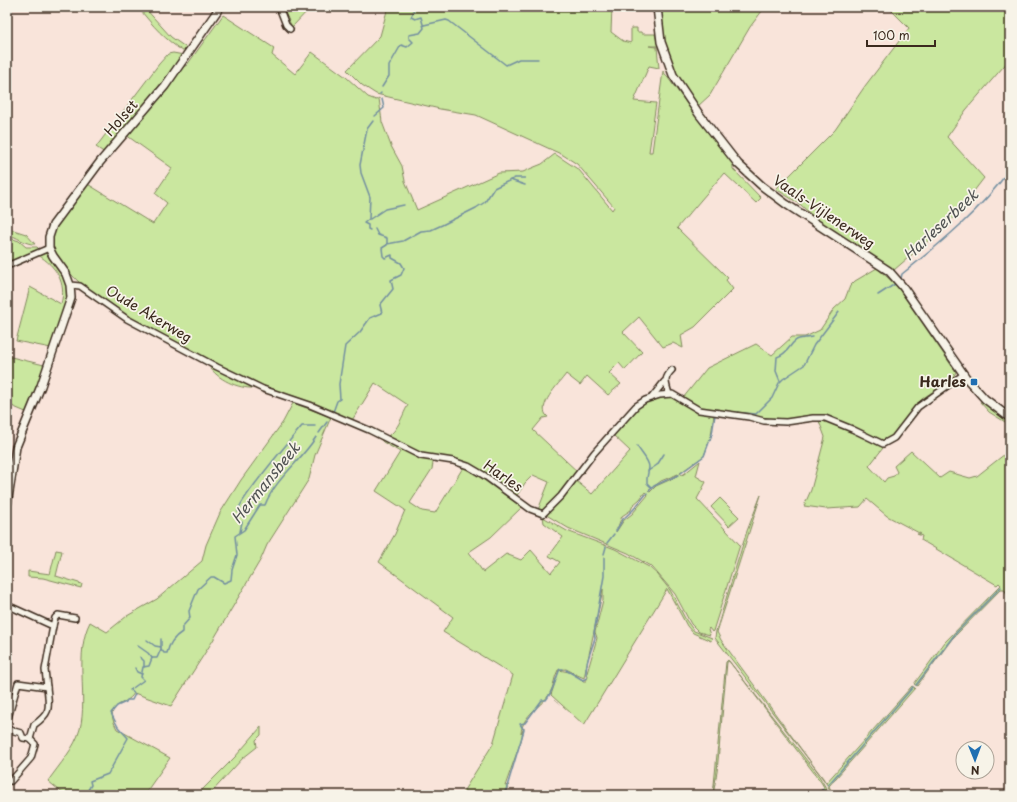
<svg xmlns="http://www.w3.org/2000/svg" width="1017" height="802" font-family="'Playpen Sans',sans-serif">
<style>
.green{fill:#cae79f;stroke:#82885e;fill-rule:evenodd}
.lines{fill:none;stroke-linecap:round;stroke-linejoin:round}
.stream{stroke:#728ea0;stroke-width:1.5}
.street-casing{stroke:#3b2a1e;stroke-width:8}
.secondary-casing{stroke:#3b2a1e;stroke-width:10}
.street{stroke:#f7f3e8;stroke-width:5}
.secondary{stroke:#f7f3e8;stroke-width:7}
.poi-dot{fill:#1f6fb2;stroke:#f7f3e8;stroke-width:1.5}
.labels{text-anchor:middle;stroke-width:3.5;stroke-linejoin:round;paint-order:stroke}
.street-label{font-size:14px;fill:#3b2a1e;stroke:#f7f3e8}
.poi-label{font-size:14px;font-weight:bold;fill:#3b2a1e;stroke:#f7f3e8;text-anchor:end}
.water-label{font-size:15px;font-style:italic;fill:#525454;stroke:#f7f3e8}
</style>
<rect width="100%" height="100%" fill="#f9e4da"/>
<filter id="ink" filterUnits="userSpaceOnUse"><feTurbulence type="fractalNoise" baseFrequency=".025" numOctaves="2"/><feDisplacementMap in="SourceGraphic" scale="8" xChannelSelector="R" yChannelSelector="G"/><feConvolveMatrix kernelMatrix="1 2 1 2 8 2 1 2 1" color-interpolation-filters="sRGB"/></filter>
<g filter="url(#ink)">
<g class="green">
<path d="M 138,7 L 144,7 L 171,37 L 188,49 L 186,53 C 166,41 152,25 138,7 Z"/>
<polygon points="282,7 311,7 292,27"/>
<path d="M 388,7 L 612,7 L 611,32 L 623,41 L 631,43 L 631,28 L 637,28 L 637,32 L 641,32 L 642,34 L 655,34 L 658,46 L 649,46 L 657,47 L 659,68 L 649,66 L 634,101 L 656,103 L 649,152 L 652,152 L 663,71 L 704,127 L 733,163 L 733,169 L 761,198 L 756,203 L 724,173 L 677,228 L 728,278 L 726,280 L 733,289 L 695,327 L 681,335 L 683,348 L 673,343 L 663,347 L 639,317 L 623,332 L 642,352 L 625,370 L 619,363 L 609,373 L 621,384 L 608,395 L 587,376 L 580,385 L 566,374 C 559,384 535,407 548,417 L 543,418 L 533,430 L 580,474 L 575,480 L 592,494 L 630,451 L 613,435 L 639,405 L 647,399 L 670,396 L 690,408 L 714,414 L 711,436 L 704,456 L 680,473 L 681,475 L 684,474 L 700,461 L 696,476 L 706,482 L 697,499 L 740,545 L 713,631 L 712,632 L 709,628 L 708,629 L 710,635 L 699,632 L 691,624 L 675,594 L 652,567 L 628,553 L 568,528 L 538,510 L 549,482 L 533,475 L 525,483 L 516,497 L 467,465 L 431,459 L 433,463 L 432,469 L 410,503 L 422,511 L 435,513 L 464,466 L 522,507 L 491,537 L 469,552 L 483,572 L 506,554 L 521,560 L 531,550 L 551,573 L 560,562 L 549,556 L 563,537 L 544,523 L 543,517 L 567,531 L 615,549 L 649,567 L 658,575 L 670,590 L 686,620 L 694,631 L 712,638 L 711,641 L 693,633 L 687,626 L 667,589 L 584,725 L 551,695 L 559,670 L 574,673 L 566,669 L 558,670 C 554,677 554,686 550,693 C 543,706 522,714 521,734 L 524,728 L 521,741 L 505,786 L 509,785 L 504,795 L 461,795 L 493,744 L 513,675 L 443,632 L 453,617 L 379,562 L 395,534 L 405,510 L 376,491 L 400,452 L 383,442 L 379,438 C 396,439 401,417 408,405 L 375,383 L 351,422 C 319,410 286,399 255,385 C 234,375 213,363 193,352 C 149,330 61,289 50,237 L 57,224 L 86,183 L 153,224 L 167,203 L 155,193 L 172,168 L 126,135 L 177,70 L 187,65 L 223,15 L 274,48 L 272,55 L 295,74 L 312,52 L 346,77 L 368,97 L 376,100 L 379,98 L 382,122 L 391,146 L 402,166 L 405,181 L 417,210 L 499,173 L 523,172 L 532,168 L 542,164 L 555,154 L 579,170 L 612,210 L 614,207 L 577,164 L 563,155 L 476,115 L 440,109 L 376,94 L 362,85 L 347,70 L 380,36 ZM 678,474 L 676,477 L 656,486 L 650,492 L 648,491 L 661,481 ZM 645,492 L 648,495 L 632,514 L 624,520 L 616,532 L 622,516 L 631,510 L 633,505 L 640,499 ZM 603,589 L 603,600 L 595,632 L 597,638 L 587,673 L 588,677 L 586,681 L 583,681 L 575,674 L 584,678 Z"/>
<polygon points="656,7 765,7 750,27 710,95 697,107 686,94 666,56"/>
<polygon points="888,7 1010,7 1010,59 966,110 947,137 984,178 974,191 973,198 944,227 894,270 817,220 801,205 776,189 835,130 865,86 909,28"/>
<polygon points="173,53 184,55 105,153 96,147 159,64 168,54"/>
<path d="M 7,228 L 26,234 L 35,244 C 26,245 16,236 7,234 Z"/>
<polygon points="7,237 19,241 26,247 37,247 40,250 7,264"/>
<path d="M 45,252 L 65,279 L 68,294 L 51,348 L 16,341 L 30,287 L 61,304 C 67,283 56,266 38,255 Z"/>
<path d="M 877,268 L 896,285 L 956,372 C 951,385 930,391 920,401 C 907,414 900,435 882,442 L 833,419 L 771,420 L 698,408 L 683,398 L 707,368 L 756,344 L 772,355 L 792,337 L 805,337 L 820,330 L 834,309 L 845,299 L 850,286 L 855,281 Z"/>
<polygon points="7,356 44,365 28,413 7,404"/>
<path d="M 209,366 L 254,388 C 238,389 217,379 209,366 Z"/>
<polygon points="984,401 1010,421 1010,425 989,412 980,402"/>
<path d="M 293,403 L 331,417 L 315,455 L 309,479 L 267,545 L 261,559 L 212,642 L 171,706 L 134,693 C 127,707 102,701 117,729 L 170,758 L 144,795 L 65,795 L 48,781 C 59,765 75,748 80,729 C 88,696 74,653 90,622 L 107,632 L 127,616 L 157,599 L 202,561 L 206,545 L 220,513 L 241,480 L 283,422 Z"/>
<polygon points="811,420 827,421 882,446 883,448 869,466 884,482 887,478 894,476 897,472 894,466 911,451 940,478 949,472 970,478 977,476 1010,450 1010,595 1006,589 1010,599 1004,589 1001,589 952,639 917,686 914,684 945,642 1001,585 999,583 997,585 921,540 922,536 917,534 921,534 887,516 867,499 860,507 826,509 804,506 811,490 825,437 819,421 786,424"/>
<polygon points="761,495 717,632 721,640 826,783 912,686 915,688 829,786 833,795 823,778 715,638 716,631 747,531"/>
<polygon points="720,498 739,517 729,526 711,507"/>
<polygon points="56,550 62,551 56,576 82,584 81,588 43,578 28,577 28,571 50,574"/>
<polygon points="728,660 819,776 830,795 826,790 821,795 817,795 824,787 821,782 729,661 727,662 717,772 713,795 726,662"/>
<polygon points="261,727 261,735 256,740 257,747 243,758 209,795 197,795 235,757"/>
</g>
<g class="lines">
<g class="stream">
<polyline points="424,25 446,20 449,21 506,65 519,59 538,59"/>
<polyline points="382,87 389,76 389,66 401,45 407,47 413,42 409,38 409,35 420,33 424,28 421,17 415,19 411,17 414,11 410,7"/>
<polyline points="380,94 381,93"/>
<polyline points="375,116 384,108 382,99"/>
<polyline points="510,180 525,185"/>
<polyline points="370,219 385,209 404,205"/>
<polyline points="370,230 368,229 368,225 364,223 369,219 370,197 361,173 360,165 367,129 373,121"/>
<polyline points="387,244 403,241 421,231 431,230 442,225 476,208 485,202 494,188 515,178 525,178"/>
<path d="M 901,278 L 902,274 C 941,243 981,210 1010,169"/>
<polyline points="878,295 895,284"/>
<path d="M 780,381 L 776,371 L 777,357 C 790,353 790,341 799,339 C 803,338 808,338 812,337"/>
<polyline points="718,411 756,414 772,398 779,383 783,379 804,365 814,345 839,312"/>
<polyline points="333,412 337,401 340,399 339,384 345,346 360,332 370,318 382,313 380,305 393,289 391,280 401,275 404,268 401,263 392,258 392,255 385,258 383,256 382,248 387,245 387,238 378,235 375,229"/>
<polyline points="319,433 327,422"/>
<path d="M 637,446 C 640,452 649,460 649,467 C 649,472 646,476 647,483 L 652,488"/>
<polyline points="648,471 657,465 664,454"/>
<polyline points="681,473 704,456 712,434 715,415"/>
<polyline points="649,491 654,486 678,475"/>
<path d="M 238,512 C 237,502 292,438 302,426 L 315,426"/>
<polyline points="616,531 623,519 633,510 647,493"/>
<polyline points="240,532 242,522"/>
<polyline points="607,543 614,534"/>
<polyline points="604,554 606,547"/>
<polyline points="147,640 155,646 161,647"/>
<polyline points="138,646 148,653 152,658"/>
<polyline points="161,649 161,639"/>
<polyline points="140,657 144,661 144,667"/>
<polyline points="135,668 137,672 142,674"/>
<path d="M 566,670 L 583,680 L 587,678 C 583,668 592,649 595,638 L 594,633 L 604,576 L 604,557"/>
<polyline points="916,685 955,634 1001,587"/>
<polyline points="828,785 913,687"/>
<path d="M 90,795 L 88,790 L 91,785 L 90,781 L 108,774 L 128,738 L 118,727 L 111,713 L 117,706 L 126,702 L 127,700 L 132,700 L 135,694 L 130,690 L 144,680 L 141,677 L 143,667 L 149,666 L 152,658 L 157,658 L 161,649 L 164,653 L 167,653 C 169,644 174,637 182,632 L 182,627 L 190,618 L 189,611 L 198,589 L 211,577 L 214,577 L 224,583 L 231,580 L 232,570 L 237,555 L 235,536 L 244,530 L 260,505 L 265,505 C 275,479 301,461 316,437"/>
<path d="M 502,795 L 506,790 L 524,730 L 520,724 L 525,723 L 542,700 L 546,700 C 554,690 555,680 560,669 L 563,669"/>
<polyline points="819,795 823,789"/>
</g>
<g class="street-casing">
<g id="street">
<polyline points="279,7 286,25 290,29"/>
<polyline points="7,266 49,248"/>
<polyline points="70,285 80,286 127,319 217,367 263,389 310,405 369,430 421,456 453,461 468,466 485,476 530,509 543,514 561,496 594,453 636,406 645,400 660,395 672,394 699,410 749,417 764,421 786,422 813,418 825,418 852,429 883,444 894,438 918,407 964,374"/>
<path d="M 669,394 C 666,383 663,379 672,370"/>
<polyline points="652,397 664,382"/>
<polyline points="7,605 53,626 55,618 58,615 75,618"/>
<polyline points="7,722 18,683 47,687 45,670 53,626"/>
<polyline points="7,729 21,733 23,738 30,739 35,744 31,758 11,781"/>
<path d="M 30,739 L 34,725 C 52,712 49,707 47,687"/>
</g>
</g>
<g class="secondary-casing">
<g id="secondary">
<polyline points="657,7 661,42 673,75 699,114 738,164 762,186 786,204 889,271 903,287 967,379 985,399 1010,418"/>
<polyline points="7,505 16,447 41,386 71,298 70,285 66,274 53,256 49,248 49,237 53,225 100,162 165,86 220,7"/>
</g>
</g>
<use href="#street" class="street"/>
<use href="#secondary" class="secondary"/>
</g>
</g>
<rect class="poi-dot" x="970" y="378" width="8" height="8" rx="2"/>
<g class="labels">
<g class="street-label">
<text transform="translate(121 118) rotate(-49)" y="5">Holset</text>
<text transform="translate(824 212) rotate(34)" y="5">Vaals-Vijlenerweg</text>
<text transform="translate(149 314) rotate(31)" y="5">Oude Akerweg</text>
<text transform="translate(503 476) rotate(35)" y="5">Harles</text>
</g>
<g class="poi-label">
<text x="966" y="387">Harles</text>
</g>
<g class="water-label">
<text transform="translate(941 225) rotate(-43)" y="5">Harleserbeek</text>
<text transform="translate(266 483) rotate(-51)" y="5">Hermansbeek</text>
</g>
</g>
<rect width="1017" height="802" fill="none" stroke="#f7f3e8" stroke-width="24"/>
<rect x="12" y="12" width="993" height="778" fill="none" stroke="#3b2a1e" stroke-width="1.5" filter="url(#ink)"/>
<g transform="translate(975 760) rotate(179)"><circle r="19" fill="#f7f3e8" stroke="#aca397"/>
<path d="M0-3L7 15L0 10L-7 15Z" fill="#1f6fb2"/>
<text y="-6" font-size="11" font-weight="bold" text-anchor="middle" fill="#3b2a1e">N</text>
</g>
<path d="M867 40v6h68v-6" fill="none" stroke="#3b2a1e" stroke-width="2"/>
<text x="873" y="40" font-size="12" fill="#3b2a1e" stroke="#f7f3e8" stroke-width="3" paint-order="stroke">100 m</text>
</svg>
